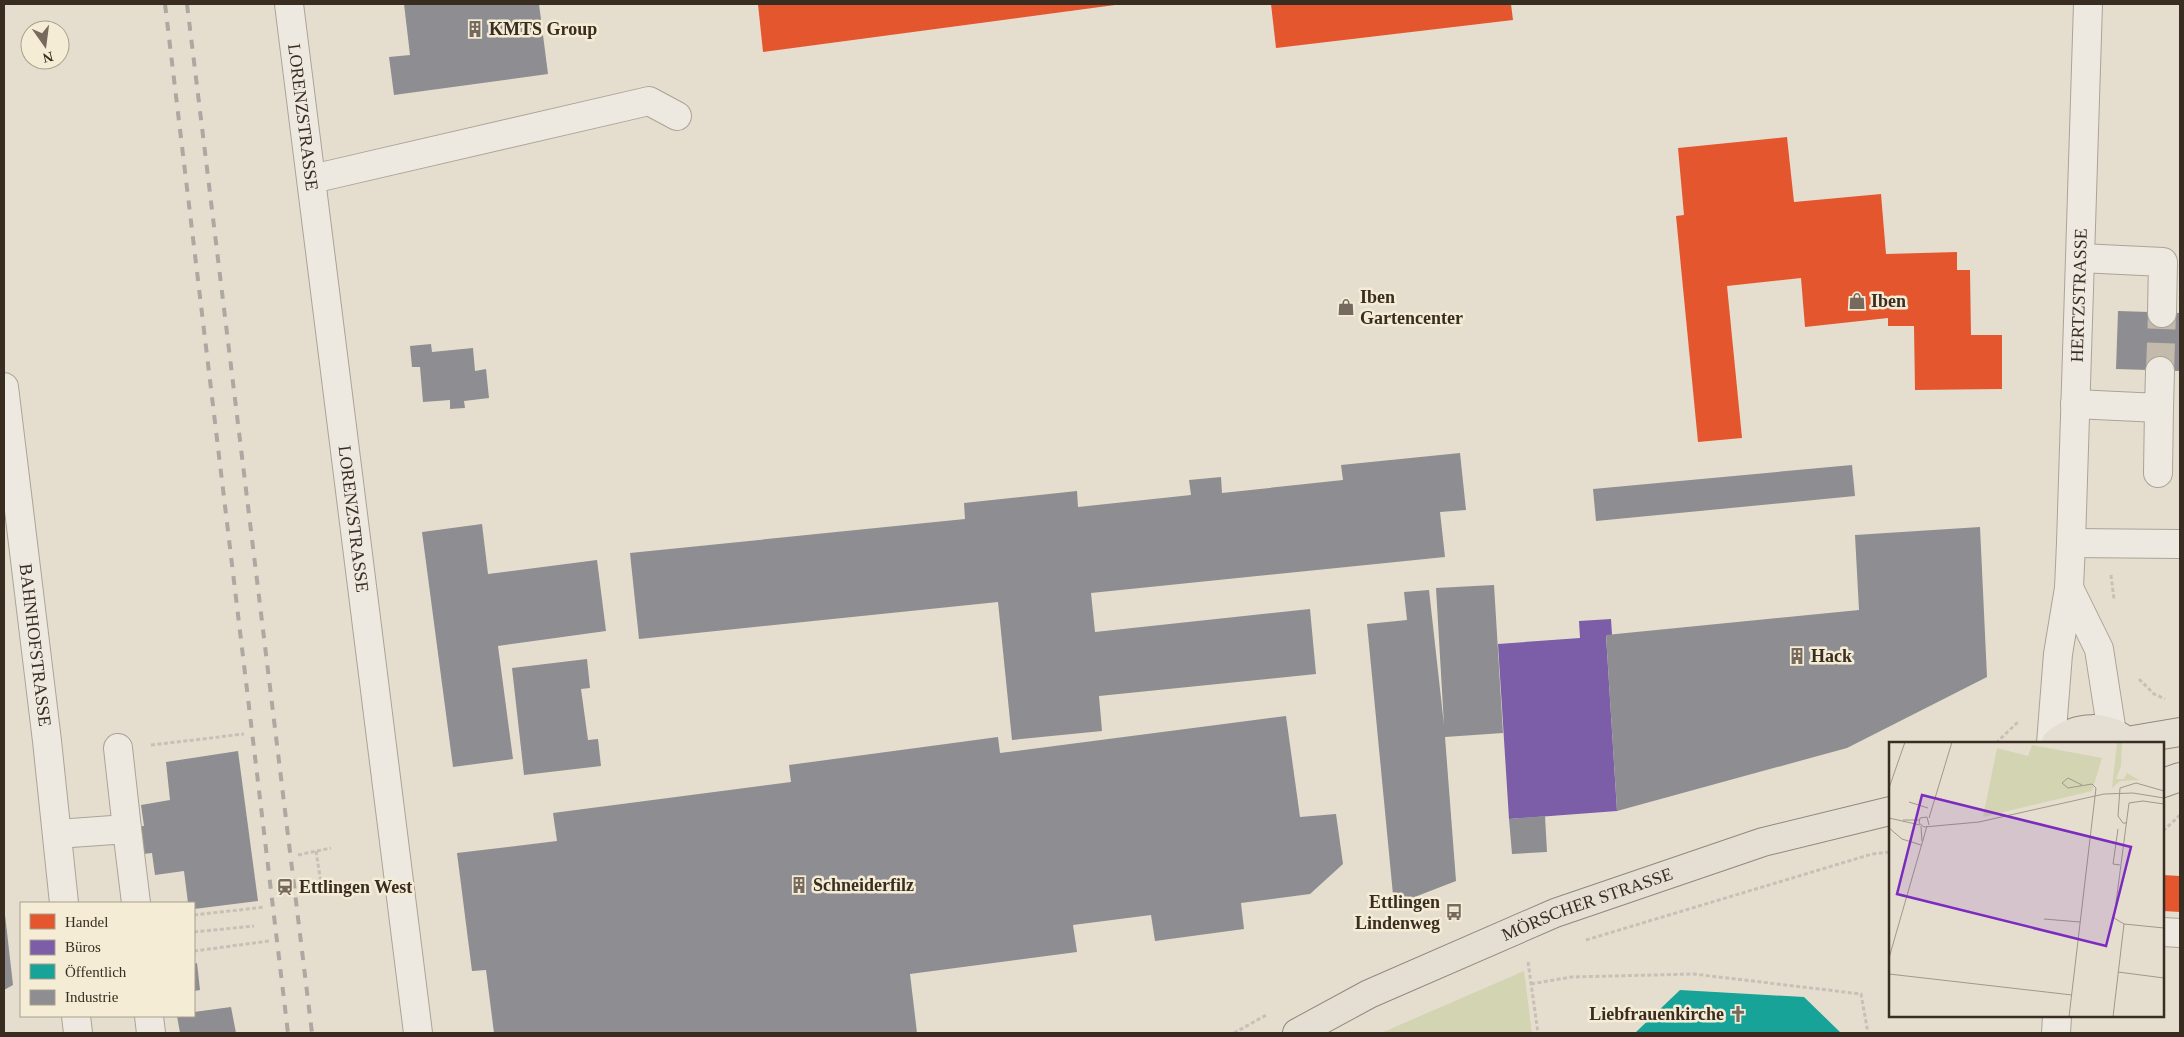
<svg xmlns="http://www.w3.org/2000/svg" width="2184" height="1037" font-family="'Times New Roman',serif">
<style>
.green{fill:#d3d4b2}
.shops{fill:#e4572e}
.offices{fill:#7b5ea7}
.public{fill:#17a398}
.industry{fill:#8d8d92}
.lines{fill:none;stroke-linecap:round;stroke-linejoin:round}
.minor-tunnel{stroke:#c3baac;stroke-width:28;stroke-dasharray:28 14;stroke-linecap:butt}
.minor-casing{stroke:#aaa397;stroke-width:30}
.major-casing{stroke:#90897e;stroke-width:30}
.path{stroke:#c6c0b7;stroke-width:3;stroke-dasharray:4 2.5;stroke-linecap:butt}
.minor{stroke:#ede9e1;stroke-width:28}
.major{stroke:#e4dfd2;stroke-width:28}
.rail{stroke:#ada8a1;stroke-width:4;stroke-dasharray:9 9;stroke-linecap:butt}
.labels{text-anchor:middle;stroke-width:5;stroke-linejoin:round;paint-order:stroke}
.poi-label{font-size:18px;font-weight:bold;fill:#392c20;stroke:#f5ecd6;text-anchor:start}
.street-label{font-size:18px;fill:#392c20;stroke:#f5ecd6}
.inset-road{fill:none;stroke:#a09789;stroke-width:1}
.view{fill:#7b2cbf;fill-opacity:0.15;stroke:#7b2cbf;stroke-width:2.5}
.inset-edge{fill:none;stroke:#392c20;stroke-width:2.5}
</style>
<rect width="100%" height="100%" fill="#e5decf"/>
<polygon class="green" points="1524,971 1532,1033 1381,1033"/>
<g class="shops">
<polygon points="758,4 1115,4 1115,5 763,52"/>
<polygon points="1271,4 1511,4 1513,20 1276,48"/>
<polygon points="1787,137 1794,202 1881,194 1886,254 1957,252 1957,270 1970,270 1971,335 2002,335 2002,389 1915,390 1914,326 1888,326 1888,318 1805,327 1801,278 1727,286 1742,438 1698,442 1676,216 1684,215 1678,148"/>
<polygon points="2163,875 2180,876 2180,912 2163,911"/>
</g>
<polygon class="offices" points="1611,619 1612,635 1606,635 1617,811 1509,819 1498,644 1580,638 1579,621"/>
<polygon class="public" points="1680,990 1804,997 1841,1033 1635,1033"/>
<g class="industry">
<polygon points="404,4 539,4 548,74 394,95 389,57 410,55"/>
<polygon points="2118,311 2180,313 2180,371 2116,369"/>
<polygon points="431,344 432,352 473,348 475,371 486,369 489,398 464,401 465,408 450,409 450,400 423,402 420,367 412,367 410,346"/>
<polygon points="1460,453 1466,510 1440,512 1445,557 1091,593 1095,632 1310,609 1316,674 1099,696 1102,731 1012,740 998,602 639,639 630,553 965,519 964,503 1077,491 1078,507 1191,495 1189,480 1221,477 1222,493 1343,480 1341,465"/>
<polygon points="1852,465 1855,496 1596,521 1593,489"/>
<polygon points="482,524 488,574 597,560 606,631 498,646 513,759 453,767 422,532"/>
<polygon points="1980,527 1987,677 1847,748 1617,811 1606,635 1859,610 1855,535"/>
<polygon points="1494,585 1503,733 1445,737 1456,881 1394,905 1367,624 1407,620 1404,592 1429,590 1444,725 1436,588"/>
<polygon points="587,659 590,688 581,689 588,740 598,739 601,766 524,775 512,668"/>
<polygon points="1286,716 1300,817 1336,814 1343,864 1310,894 1241,903 1244,929 1155,941 1151,915 1073,925 1077,952 910,974 917,1033 494,1033 486,970 472,971 457,853 557,841 553,813 791,782 789,765 998,737 1000,753"/>
<polygon points="238,751 258,901 194,909 194,903 188,903 184,871 155,875 152,853 143,854 139,826 144,826 141,805 170,800 166,762"/>
<polygon points="1545,816 1547,852 1512,854 1509,819"/>
<polygon points="4,906 13,985 4,990"/>
<polygon points="197,963 200,990 194,991 194,964"/>
<polygon points="231,1007 236,1033 180,1033 177,1016 194,1016 194,1012"/>
</g>
<g class="lines">
<polyline class="minor-tunnel" points="2160,371 2162,313"/>
<g class="minor-casing">
<g id="minor">
<path id="s1" d="M 289,4 L 418,1033"/>
<polyline points="312,179 649,101 677,116"/>
<polyline points="2080,258 2163,262 2162,313"/>
<path id="s2" d="M 4,387 L 47,741 L 64,903"/>
<polyline points="2075,404 2159,408 2160,371"/>
<polyline points="2158,473 2159,408"/>
<polyline points="2071,543 2180,544"/>
<polyline points="2069,588 2099,649 2112,733"/>
<path id="s3" d="M 2051,743 L 2058,654 L 2069,588 L 2071,543 L 2088,4"/>
<polyline points="118,748 127,829"/>
<polyline points="57,834 127,829 136,903"/>
<polyline points="2163,932 2180,933"/>
<polyline points="76,1016 78,1033"/>
<polyline points="149,1016 151,1033"/>
<polyline points="2056,1033 2057,1016"/>
</g>
</g>
<g class="major-casing">
<g id="major">
<polyline points="2127,741 2180,732"/>
<path d="M 2056,743 C 2076,725 2108,724 2128,743"/>
<polyline points="2163,783 2180,777"/>
<path id="s4" d="M 1297,1033 L 1369,994 L 1555,913 L 1763,842 L 1890,811"/>
</g>
</g>
<g class="path">
<polyline points="2111,575 2114,599"/>
<polyline points="2139,679 2154,694 2165,699"/>
<polyline points="1996,743 2019,721"/>
<polyline points="151,745 244,734"/>
<polyline points="2163,831 2180,815"/>
<polyline points="316,851 323,896"/>
<polyline points="298,855 331,848"/>
<polyline points="194,915 265,907"/>
<polyline points="194,932 254,926"/>
<polyline points="1586,940 1872,854 1890,852"/>
<polyline points="194,951 269,941"/>
<polyline points="1528,962 1538,1033"/>
<polyline points="1531,984 1571,977 1694,974 1861,994 1868,1033"/>
<polyline points="1234,1033 1268,1014"/>
</g>
<use href="#minor" class="minor"/>
<use href="#major" class="major"/>
<g class="rail">
<polyline points="165,4 288,1033"/>
<polyline points="187,4 312,1033"/>
</g>
</g>
<defs>
<g id="building-bare" transform="scale(1.35)"><path d="M-4-6H4V6H1V3H-1V6H-4ZM-2.5-4.3h1.7v1.8h-1.7ZM.8-4.3h1.7v1.8H.8ZM-2.5-1h1.7V.8h-1.7ZM.8-1h1.7V.8H.8Z" fill="#756a5d" stroke="#f5ecd6" stroke-width="2.5" paint-order="stroke"/></g>
<g id="shop-bare" transform="scale(1.35)"><path d="M-5-2.5h2.3a2.7 3.5 0 0 1 5.4 0H5L5.5 6h-11ZM-1.5-2.5h3a1.5 2.3 0 0 0-3 0Z" fill="#756a5d" stroke="#f5ecd6" stroke-width="2.5" paint-order="stroke"/></g>
<g id="station-bare" transform="scale(1.35)"><path d="M-3-6H3Q5-6 5-4V2Q5 4 3 4L4.5 6H3L1.5 4h-3L-3 6H-4.5L-3 4Q-5 4-5 2V-4Q-5-6-3-6ZM-3.5-4v3h7v-3ZM-3.5 1v1.5H-2V1ZM2 1v1.5H3.5V1Z" fill="#756a5d" stroke="#f5ecd6" stroke-width="2.5" paint-order="stroke"/></g>
<g id="bus-bare" transform="scale(1.35)"><path d="M-5-6H5V4H4V6H2V4H-2V6H-4V4H-5ZM-3.5-4V0h7V-4ZM-3.5 1.2v1.5H-2V1.2ZM2 1.2v1.5H3.5V1.2Z" fill="#756a5d" stroke="#f5ecd6" stroke-width="2.5" paint-order="stroke"/></g>
<g id="church-bare" transform="scale(1.35)"><path d="M-1.2-6h2.4v3.5h3.3v2.4h-3.3V6h-2.4V-.1h-3.3v-2.4h3.3Z" fill="#756a5d" stroke="#f5ecd6" stroke-width="2.5" paint-order="stroke"/></g>
</defs>
<g fill-rule="evenodd">
<use href="#building-bare" x="475" y="29"/>
<use href="#shop-bare" x="1857" y="301"/>
<use href="#shop-bare" x="1346" y="307"/>
<use href="#building-bare" x="1797" y="656"/>
<use href="#building-bare" x="799" y="885"/>
<use href="#station-bare" x="285" y="887"/>
<use href="#bus-bare" x="1454" y="912"/>
<use href="#church-bare" x="1738" y="1014"/>
</g>
<g class="labels">
<g class="poi-label">
<text x="489" y="35">KMTS Group</text>
<text x="1360" y="303">Iben<tspan x="1360" dy="21">Gartencenter</tspan></text>
<text x="1871" y="307">Iben</text>
<text x="1811" y="662">Hack</text>
<text x="813" y="891">Schneiderfilz</text>
<text x="299" y="893">Ettlingen West</text>
<text x="1440" y="908" text-anchor="end">Ettlingen<tspan x="1440" dy="21">Lindenweg</tspan></text>
<text x="1724" y="1020" text-anchor="end">Liebfrauenkirche</text>
</g>
<g class="street-label">
<text dy="6" stroke="none"><textPath href="#s1" startOffset="114">LORENZSTRASSE</textPath></text>
<text dy="6" stroke="none"><textPath href="#s3" startOffset="449">HERTZSTRASSE</textPath></text>
<text dy="6" stroke="none"><textPath href="#s1" startOffset="519">LORENZSTRASSE</textPath></text>
<text dy="6" stroke="none"><textPath href="#s2" startOffset="260">BAHNHOFSTRASSE</textPath></text>
<text dy="6" stroke="none"><textPath href="#s4" startOffset="318">MÖRSCHER STRASSE</textPath></text>
</g>
</g>
<g transform="translate(1889 742)">
<rect width="275" height="275" fill="#e5decf"/>
<path d="M 228,0 L 233,0 L 232,24 L 227,37 L 235,37 L 238,31 L 250,38 L 231,39 L 223,46 ZM 143,3 L 213,16 L 203,49 L 94,75 L 108,6 L 139,14 Z" fill="#d3d4b2"/>
<path class="inset-road" d="M 0,46 L 16,0M 20,60 L 39,66M 240,61 L 254,59 L 275,62M 0,76 L 31,83M 40,76 L 63,0M 14,78 L 30,78M 238,81 L 234,81 L 229,74 L 231,46 L 247,41 L 275,49M 40,83 L 38,75 L 31,76 L 30,81 L 35,85 L 90,80 L 215,52 L 244,51 L 275,56M 32,84 L 33,99M 0,86 L 13,97 L 32,103M 229,87 L 224,122 L 231,123M 155,177 L 191,180M 235,182 L 275,186M 0,216 L 38,84M 229,230 L 275,236M 0,232 L 183,253M 180,275 L 207,46 L 203,42 L 179,46 L 173,41 L 179,36 L 193,43M 224,275 L 235,182 L 225,176 L 240,61"/>
<path class="view" d="M 33,53 L 242,105 L 217,204 L 8,152 Z"/>
<rect width="275" height="275" class="inset-edge"/>
</g>
<rect width="2184" height="1037" fill="none" stroke="#392c20" stroke-width="10"/>
<rect x="20" y="902" width="175" height="115" fill="#f5ecd6" stroke="#aa9f8d"/>
<rect x="30" y="914" width="25" height="15" fill="#e4572e" stroke="#aa9f8d"/>
<text x="65" y="927" font-size="15" fill="#392c20">Handel</text>
<rect x="30" y="940" width="25" height="15" fill="#7b5ea7" stroke="#aa9f8d"/>
<text x="65" y="952" font-size="15" fill="#392c20">Büros</text>
<rect x="30" y="964" width="25" height="15" fill="#17a398" stroke="#aa9f8d"/>
<text x="65" y="977" font-size="15" fill="#392c20">Öffentlich</text>
<rect x="30" y="990" width="25" height="15" fill="#8d8d92" stroke="#aa9f8d"/>
<text x="65" y="1002" font-size="15" fill="#392c20">Industrie</text>
<g transform="translate(45 45) rotate(166)"><circle r="24" fill="#f5ecd6" stroke="#aa9f8d"/>
<path d="M0-4L9 19L0 12L-9 19Z" fill="#756a5d"/>
<text y="-8" font-size="14" font-weight="bold" text-anchor="middle" fill="#392c20">N</text>
</g>
</svg>
